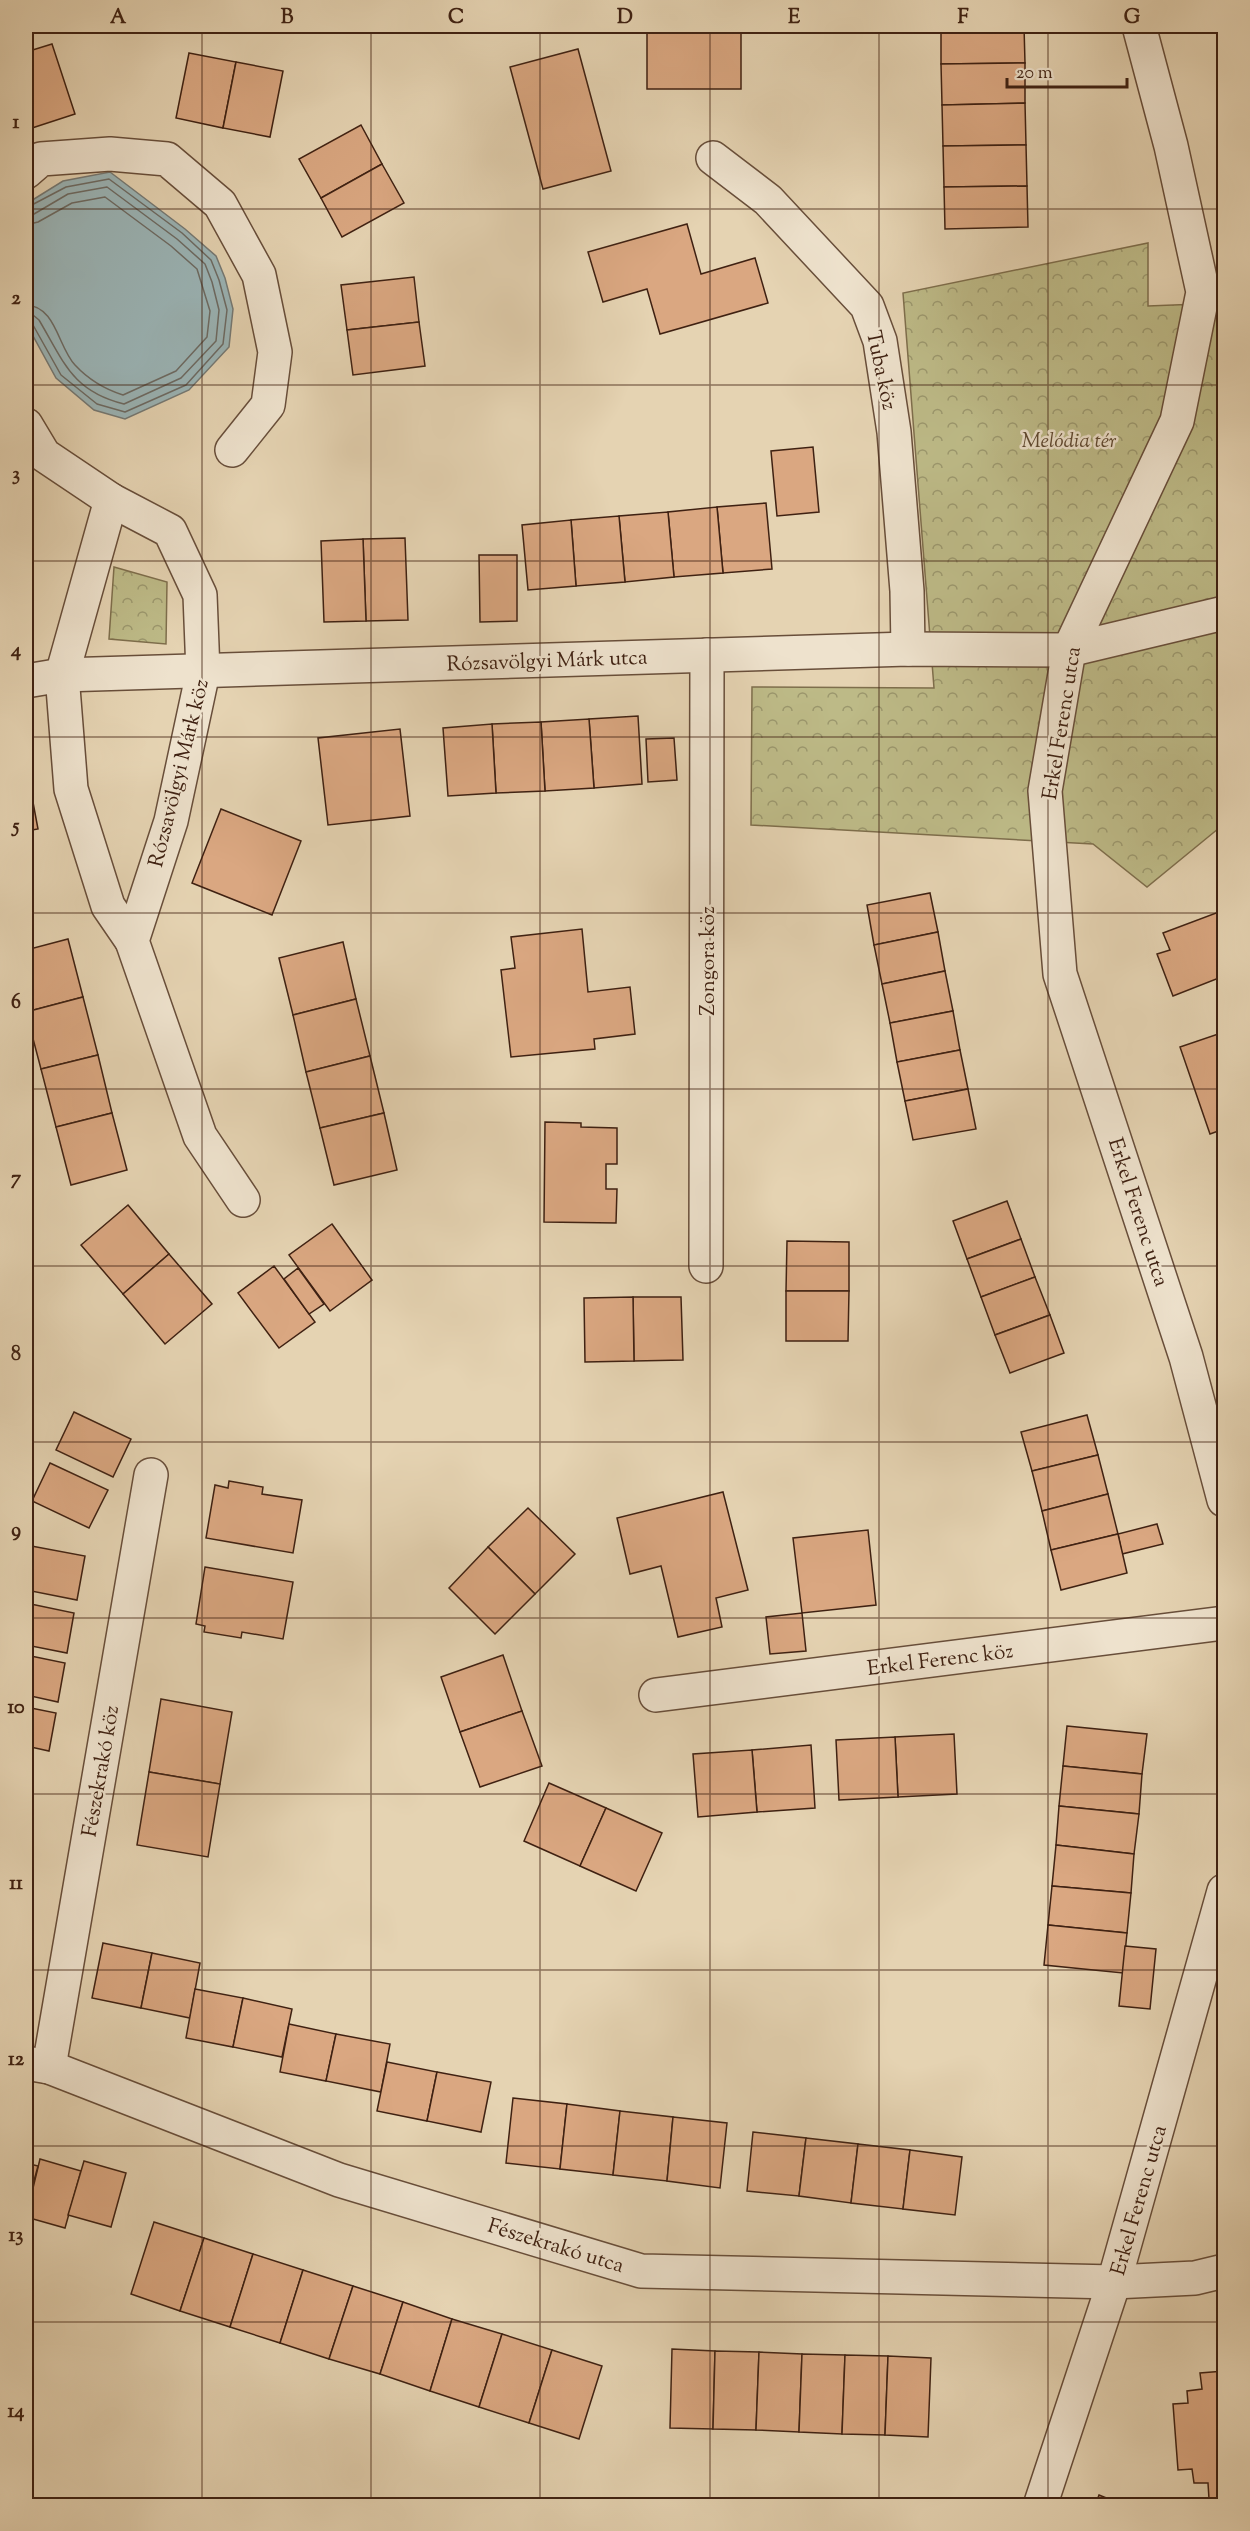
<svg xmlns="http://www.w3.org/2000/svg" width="1250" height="2531" font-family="'Sorts Mill Goudy',serif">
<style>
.park{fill:url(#park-crowns);stroke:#7e6e4c;stroke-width:1.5}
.water{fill:#9bb5b7;stroke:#767a75;stroke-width:1.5}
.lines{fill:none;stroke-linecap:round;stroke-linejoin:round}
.shore{stroke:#6d6b64;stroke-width:1.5}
.building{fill:#daa781;stroke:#3f2112;stroke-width:1.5}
.minor-casing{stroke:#684e3a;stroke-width:36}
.minor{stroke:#eee2cd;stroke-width:33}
.grid{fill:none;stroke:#3f2112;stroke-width:1.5;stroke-opacity:0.55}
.labels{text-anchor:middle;stroke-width:5;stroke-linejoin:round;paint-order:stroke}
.street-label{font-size:21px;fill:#3f2112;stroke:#eee2cd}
.park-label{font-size:21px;font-style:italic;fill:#5e472f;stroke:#eee2cd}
.neatline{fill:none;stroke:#3f2112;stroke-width:2}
.grid-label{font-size:20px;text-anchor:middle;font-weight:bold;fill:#3f2112}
</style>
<defs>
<pattern id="park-crowns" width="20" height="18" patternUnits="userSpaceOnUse" patternTransform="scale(1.5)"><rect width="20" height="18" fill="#bdba87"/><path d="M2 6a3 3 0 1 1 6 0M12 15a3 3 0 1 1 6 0" fill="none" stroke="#9b976d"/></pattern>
</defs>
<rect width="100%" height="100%" fill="#e5d3b2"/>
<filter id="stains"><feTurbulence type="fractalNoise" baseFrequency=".00333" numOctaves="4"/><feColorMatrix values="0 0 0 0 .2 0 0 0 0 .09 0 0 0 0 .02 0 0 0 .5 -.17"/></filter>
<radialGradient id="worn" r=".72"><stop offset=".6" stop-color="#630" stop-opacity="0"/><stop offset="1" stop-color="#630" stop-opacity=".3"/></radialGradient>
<g class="park">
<polygon points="1148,243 1148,306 1224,303 1224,824 1147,887 1093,844 751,825 752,687 934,688 903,293"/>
<polygon points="114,567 167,582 166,644 109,639"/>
</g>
<polygon class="water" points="110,172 185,229 216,256 225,278 233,309 229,347 189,390 125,419 94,410 56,378 26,323 26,204 63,181"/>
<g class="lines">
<g class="shore">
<polyline points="26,208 66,187 109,179 182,233 211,260 219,280 227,310 223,344 186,385 125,412 97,404 61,375 33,325 26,322"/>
<path d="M 26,216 L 34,214 L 68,194 L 107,187 L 177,239 L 205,264 L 212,282 L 219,310 L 216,341 L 181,378 L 124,404 C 72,391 64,362 39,320 L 33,315 L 26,314"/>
<path d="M 26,225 L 38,222 L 72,203 L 105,197 L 171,246 L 197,269 L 210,311 L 207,337 L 176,371 L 123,395 C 104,389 88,379 75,365 C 58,347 56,306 26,305"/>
</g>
</g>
<g class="building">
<rect x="647" y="26" width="94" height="63"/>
<polygon points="941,26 1024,26 1025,63 941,64"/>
<polygon points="52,44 75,114 29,129 26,117 26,52"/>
<polygon points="578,49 611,171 543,189 510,67"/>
<polygon points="189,53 236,62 223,128 176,118"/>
<polygon points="236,62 283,71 270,137 223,128"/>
<polygon points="1025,63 1025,103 942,105 941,64"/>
<polygon points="1025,103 1026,145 943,146 942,105"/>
<polygon points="361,125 382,164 321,198 299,159"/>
<polygon points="1026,145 1027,186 944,187 943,146"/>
<polygon points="382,164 404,203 342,237 321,198"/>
<polygon points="1027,186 1028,227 945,229 944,187"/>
<polygon points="687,224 701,274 755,258 768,303 660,334 647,289 603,302 588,252"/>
<polygon points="414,277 419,322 347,330 341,285"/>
<polygon points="419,322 425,366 353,375 347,330"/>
<polygon points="813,447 819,512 777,516 771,451"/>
<polygon points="766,503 772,569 723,573 717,507"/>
<polygon points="717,507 723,573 674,577 668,512"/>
<polygon points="668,512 674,577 625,582 619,516"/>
<polygon points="619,516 625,582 576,586 571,520"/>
<polygon points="571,520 576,586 528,590 522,525"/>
<polygon points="405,538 408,620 366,621 363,539"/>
<polygon points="363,539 366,621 324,622 321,541"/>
<polygon points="479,555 517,555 517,621 480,622"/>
<polygon points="638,716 642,784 594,788 589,719"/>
<polygon points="589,719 594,788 545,791 541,722"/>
<polygon points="541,722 545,791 496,793 492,724"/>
<polygon points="492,724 496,793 448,796 443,728"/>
<polygon points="400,729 410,816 328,825 318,738"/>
<polygon points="674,738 677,780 648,782 646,739"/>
<polygon points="26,765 38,829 26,831"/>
<polygon points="221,809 301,841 272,915 192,883"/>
<polygon points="930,893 938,932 874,945 867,905"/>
<polygon points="1224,910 1224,976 1173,996 1157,954 1170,950 1163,933"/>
<polygon points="582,929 588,992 630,987 635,1034 594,1039 595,1049 511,1057 501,970 515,968 511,937"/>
<polygon points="938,932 945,971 882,984 874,945"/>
<polygon points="68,939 83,997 26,1012 26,950"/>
<polygon points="343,942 356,999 293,1015 279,958"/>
<polygon points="945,971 953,1011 890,1023 882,984"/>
<polygon points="83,997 98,1055 41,1069 26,1012"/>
<polygon points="356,999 370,1056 306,1072 293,1015"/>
<polygon points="953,1011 960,1050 897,1062 890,1023"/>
<polygon points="1224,1032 1224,1129 1210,1134 1180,1047"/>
<polygon points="960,1050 968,1089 905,1101 897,1062"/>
<polygon points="98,1055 112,1113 56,1127 41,1069"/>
<polygon points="370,1056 384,1113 320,1128 306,1072"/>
<polygon points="968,1089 976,1129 913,1140 905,1101"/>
<polygon points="112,1113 127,1170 71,1185 56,1127"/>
<polygon points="384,1113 397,1170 334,1185 320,1128"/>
<polygon points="545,1122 581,1123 581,1127 617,1128 617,1164 606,1164 606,1189 617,1189 616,1223 544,1222"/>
<polygon points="1007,1201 1021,1239 967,1259 953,1221"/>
<polygon points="128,1205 169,1254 123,1294 81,1245"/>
<polygon points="332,1224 372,1280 330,1311 289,1255"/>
<polygon points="1021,1239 1035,1277 981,1297 967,1259"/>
<polygon points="787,1241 849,1242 849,1291 786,1291"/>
<polygon points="169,1254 212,1304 165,1344 123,1294"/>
<polygon points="274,1266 315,1322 279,1348 238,1293"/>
<polygon points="298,1268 324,1304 309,1314 284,1279"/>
<polygon points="1035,1277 1050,1315 995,1335 981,1297"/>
<polygon points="786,1291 849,1291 848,1341 786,1341"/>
<polygon points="633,1297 681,1297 683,1360 634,1361"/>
<polygon points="633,1297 634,1361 585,1362 584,1298"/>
<polygon points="1050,1315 1064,1353 1010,1373 995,1335"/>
<polygon points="74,1412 131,1439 113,1477 56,1450"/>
<polygon points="1087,1415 1098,1455 1032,1471 1021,1432"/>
<polygon points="1098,1455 1108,1494 1042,1511 1032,1471"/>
<polygon points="50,1463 108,1490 89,1528 32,1501"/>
<polygon points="229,1481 263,1487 262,1494 302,1500 293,1553 206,1538 215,1485 228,1488"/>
<polygon points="723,1492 748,1590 716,1598 722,1627 678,1637 661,1566 630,1574 617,1518"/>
<polygon points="1108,1494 1118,1534 1051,1550 1042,1511"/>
<polygon points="528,1508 575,1554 535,1594 488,1547"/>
<polygon points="1157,1524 1163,1544 1122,1554 1118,1534"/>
<polygon points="868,1530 876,1605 802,1613 793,1538"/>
<polygon points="1118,1534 1127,1573 1061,1590 1051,1550"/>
<polygon points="26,1545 85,1556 77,1600 26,1590"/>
<polygon points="488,1547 535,1594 495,1634 449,1588"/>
<polygon points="205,1567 293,1582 283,1639 242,1632 241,1638 204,1632 205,1626 196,1624"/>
<polygon points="26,1603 74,1613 67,1653 26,1645"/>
<polygon points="802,1613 806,1651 770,1654 766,1617"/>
<polygon points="26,1655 65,1663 58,1702 26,1695"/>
<polygon points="503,1655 522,1711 460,1732 441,1677"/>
<polygon points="161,1699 232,1712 220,1784 149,1772"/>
<polygon points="26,1707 56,1713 49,1751 26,1746"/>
<polygon points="522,1711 542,1766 480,1787 460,1732"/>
<polygon points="1067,1726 1147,1734 1142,1774 1063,1766"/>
<polygon points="954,1734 957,1794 898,1797 895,1737"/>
<polygon points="895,1737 898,1797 839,1800 836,1740"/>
<polygon points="811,1745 815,1808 757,1812 752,1750"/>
<polygon points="752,1750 757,1812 698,1817 693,1754"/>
<polygon points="1063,1766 1142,1774 1139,1814 1059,1806"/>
<polygon points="149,1772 220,1784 208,1857 137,1845"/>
<polygon points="549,1783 606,1808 580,1866 524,1841"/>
<polygon points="1059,1806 1139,1814 1134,1854 1056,1845"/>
<polygon points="606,1808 662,1833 636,1891 580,1866"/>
<polygon points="1056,1845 1134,1854 1131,1893 1052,1886"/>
<polygon points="1052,1886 1131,1893 1127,1933 1048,1925"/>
<polygon points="1048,1925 1127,1933 1123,1973 1044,1965"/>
<polygon points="103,1943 152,1953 141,2008 92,1998"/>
<polygon points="1125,1946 1156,1949 1150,2009 1119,2006"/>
<polygon points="152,1953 200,1963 190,2018 141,2008"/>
<polygon points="195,1989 243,1998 233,2047 186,2038"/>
<polygon points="243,1998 292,2009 282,2057 233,2047"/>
<polygon points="289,2024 336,2034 326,2081 280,2072"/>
<polygon points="336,2034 390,2044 381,2092 326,2081"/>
<polygon points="387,2062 437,2072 427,2121 377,2111"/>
<polygon points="437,2072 491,2082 481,2132 427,2121"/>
<polygon points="513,2098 567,2104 560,2169 506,2163"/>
<polygon points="567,2104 620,2111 613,2175 560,2169"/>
<polygon points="620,2111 673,2117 667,2181 613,2175"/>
<polygon points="673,2117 727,2123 720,2188 667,2181"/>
<polygon points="753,2132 806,2138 799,2196 747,2191"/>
<polygon points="806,2138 858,2144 851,2203 799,2196"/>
<polygon points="858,2144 910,2150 903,2209 851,2203"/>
<polygon points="910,2150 962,2157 955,2215 903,2209"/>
<polygon points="40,2159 81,2171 65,2228 26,2217"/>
<polygon points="84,2161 126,2173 111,2227 68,2215"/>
<polygon points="26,2163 38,2166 26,2210"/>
<polygon points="154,2222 204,2238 180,2311 131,2294"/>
<polygon points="204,2238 253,2254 230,2327 180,2311"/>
<polygon points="253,2254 303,2270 280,2343 230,2327"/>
<polygon points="303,2270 353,2286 329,2359 280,2343"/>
<polygon points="353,2286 403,2302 380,2374 329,2359"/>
<polygon points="403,2302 452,2319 430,2391 380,2374"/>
<polygon points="452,2319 502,2334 479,2407 430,2391"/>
<polygon points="502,2334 552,2350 529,2423 479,2407"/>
<polygon points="672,2349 715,2351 713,2429 670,2428"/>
<polygon points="552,2350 602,2366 579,2439 529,2423"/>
<polygon points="715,2351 759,2352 756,2430 713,2429"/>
<polygon points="759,2352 802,2354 799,2432 756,2430"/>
<polygon points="802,2354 845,2355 842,2434 799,2432"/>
<polygon points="845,2355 888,2356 885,2435 842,2434"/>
<polygon points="888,2356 931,2358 928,2437 885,2435"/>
<polygon points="1224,2371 1224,2498 1209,2499 1208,2483 1194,2483 1192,2469 1178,2470 1173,2404 1188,2403 1187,2391 1202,2389 1200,2373"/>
<polygon points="1099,2495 1126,2506 1095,2506"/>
</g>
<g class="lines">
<g class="minor-casing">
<g id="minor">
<polyline points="1139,26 1171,146 1203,292 1177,421 1069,650 1045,791 1060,974 1186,1357 1224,1500"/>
<polyline points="713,158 768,200 867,306 880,341 894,432 907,591 908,649"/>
<polyline points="26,172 41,159 110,154 167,159 220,204 259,275 275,352 268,405 232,450"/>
<polyline points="26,425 44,455 111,500 62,675 71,789 108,906 132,941"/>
<polyline points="111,500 170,531 200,595 203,672 171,821 132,941 200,1136 243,1200"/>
<polyline points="26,681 62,675 908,649 1069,650 1224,613"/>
<polyline points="706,1266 707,655"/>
<polyline points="656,1695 1224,1623"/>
<polyline points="26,2063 49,2067 339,2180 641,2271 1114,2282 1195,2278 1224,2271"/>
<polyline points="49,2067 151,1475"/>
<polyline points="1040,2506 1114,2282 1224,1891"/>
</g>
</g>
<use href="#minor" class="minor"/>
</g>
<path class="grid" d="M 202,26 L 202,2506M 371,26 L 371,2506M 540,26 L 540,2506M 710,26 L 710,2506M 879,26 L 879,2506M 1048,26 L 1048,2506M 26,209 L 1224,209M 26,385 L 1224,385M 26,561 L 1224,561M 26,737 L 1224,737M 26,913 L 1224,913M 26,1089 L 1224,1089M 26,1266 L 1224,1266M 26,1442 L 1224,1442M 26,1618 L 1224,1618M 26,1794 L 1224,1794M 26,1970 L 1224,1970M 26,2146 L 1224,2146M 26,2322 L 1224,2322"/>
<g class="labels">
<g class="street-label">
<text transform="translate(882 370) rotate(78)" y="7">Tuba köz</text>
<text transform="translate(547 660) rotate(-2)" y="7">Rózsavölgyi Márk utca</text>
<text transform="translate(1061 723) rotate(-81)" y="7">Erkel Ferenc utca</text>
<text transform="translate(178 773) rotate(-76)" y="7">Rózsavölgyi Márk köz</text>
<text transform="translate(707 961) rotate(-90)" y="7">Zongora köz</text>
<text transform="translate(1139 1212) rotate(72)" y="7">Erkel Ferenc utca</text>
<text transform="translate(940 1659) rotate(-7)" y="7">Erkel Ferenc köz</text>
<text transform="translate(100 1771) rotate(-80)" y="7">Fészekrakó köz</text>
<text transform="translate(1138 2200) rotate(-74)" y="7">Erkel Ferenc utca</text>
<text transform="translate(556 2245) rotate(17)" y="7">Fészekrakó utca</text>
</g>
<g class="park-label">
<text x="1069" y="447">Melódia tér</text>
</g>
</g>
<rect width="1250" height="2531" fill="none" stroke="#e5d3b2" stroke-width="66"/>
<path d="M1007 78v9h120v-9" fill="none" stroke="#3f2112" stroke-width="3"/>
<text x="1016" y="78" font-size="18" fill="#3f2112" stroke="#eee2cd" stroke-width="4.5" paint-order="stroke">20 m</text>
<rect x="33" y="33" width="1184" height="2465" class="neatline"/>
<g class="grid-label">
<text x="118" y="23">A</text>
<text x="287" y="23">B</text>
<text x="456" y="23">C</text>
<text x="625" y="23">D</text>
<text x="794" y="23">E</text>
<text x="963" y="23">F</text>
<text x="1132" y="23">G</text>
<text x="16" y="128">1</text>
<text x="16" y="304">2</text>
<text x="16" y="480">3</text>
<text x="16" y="656">4</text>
<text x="16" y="832">5</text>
<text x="16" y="1008">6</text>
<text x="16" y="1184">7</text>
<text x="16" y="1360">8</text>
<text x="16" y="1536">9</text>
<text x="16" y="1713">10</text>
<text x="16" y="1889">11</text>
<text x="16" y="2065">12</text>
<text x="16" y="2241">13</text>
<text x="16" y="2417">14</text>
</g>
<rect width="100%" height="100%" filter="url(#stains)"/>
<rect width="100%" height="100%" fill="url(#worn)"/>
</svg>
